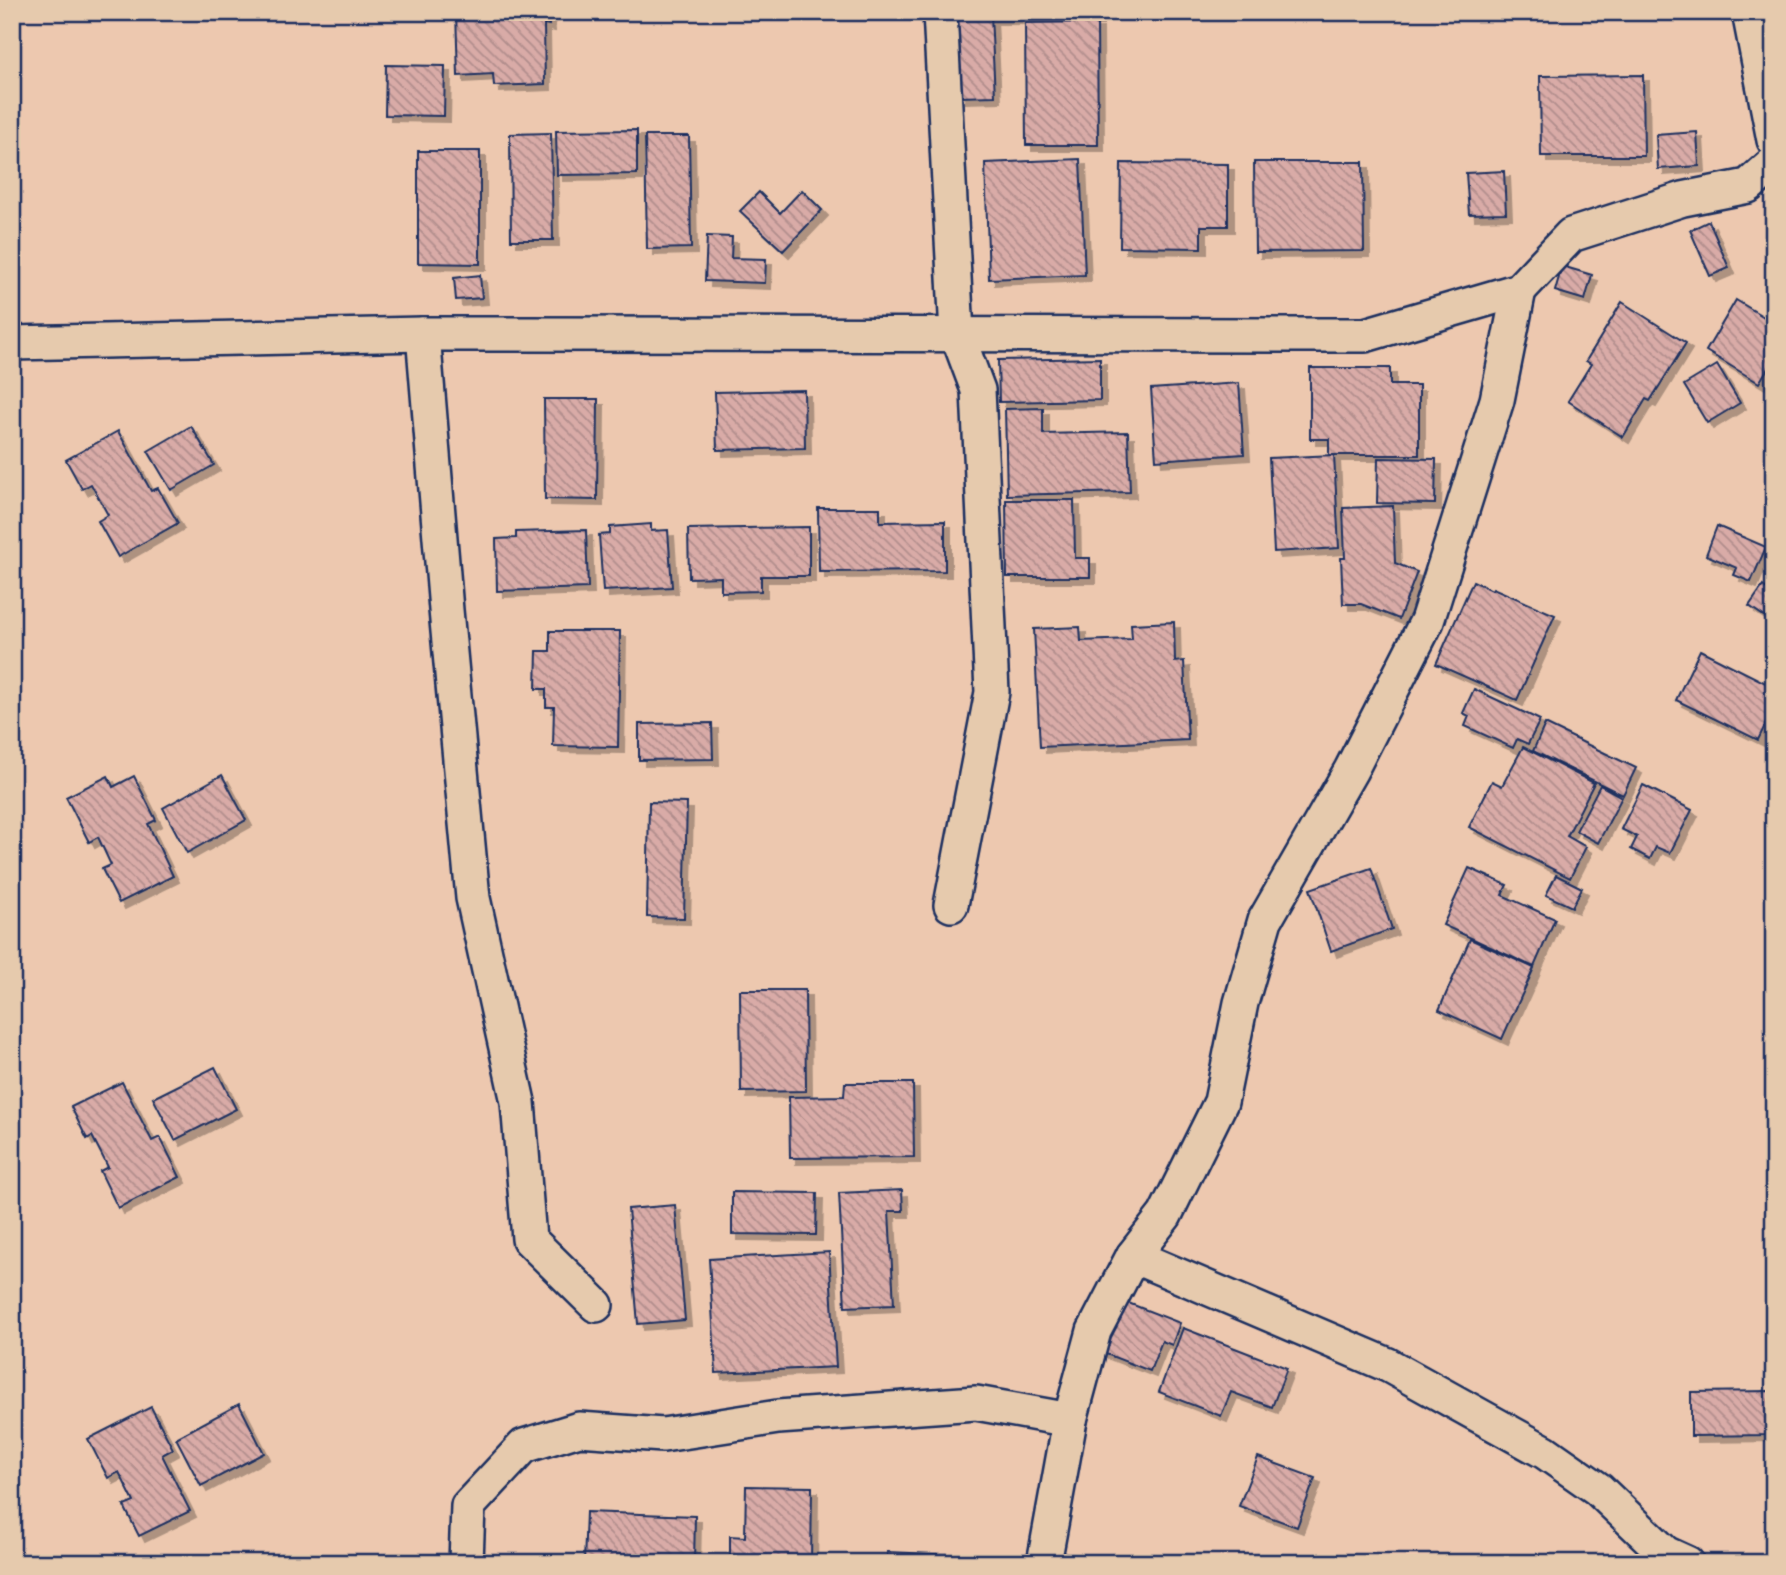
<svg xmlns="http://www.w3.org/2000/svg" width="1786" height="1575" font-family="'Comic Neue',sans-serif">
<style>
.building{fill:url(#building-back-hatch);stroke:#1b2f5e;stroke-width:2;filter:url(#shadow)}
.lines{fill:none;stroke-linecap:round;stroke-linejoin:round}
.street-casing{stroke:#1b2f5e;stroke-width:38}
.street{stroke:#e6caad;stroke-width:33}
</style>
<defs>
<pattern id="building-back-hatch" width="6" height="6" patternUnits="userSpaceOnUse" patternTransform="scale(1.75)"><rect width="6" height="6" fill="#d9aba7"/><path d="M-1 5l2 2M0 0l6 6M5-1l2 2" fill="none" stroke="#af8c8b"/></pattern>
<filter id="shadow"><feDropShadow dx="6" dy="6" stdDeviation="0" flood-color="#0004"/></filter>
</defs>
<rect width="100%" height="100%" fill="#edc8af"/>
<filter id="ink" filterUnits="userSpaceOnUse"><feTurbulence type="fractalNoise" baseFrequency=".0143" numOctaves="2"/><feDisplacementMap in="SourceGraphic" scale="14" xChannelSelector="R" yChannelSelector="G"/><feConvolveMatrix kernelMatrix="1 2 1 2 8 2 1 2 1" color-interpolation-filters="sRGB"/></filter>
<g filter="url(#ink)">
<g class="building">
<polygon points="456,12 548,12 549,25 544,24 545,84 494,86 493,74 458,76"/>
<polygon points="993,12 1097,12 1097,19 993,18"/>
<polygon points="991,15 995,96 960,97 957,16"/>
<polygon points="1097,22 1098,145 1026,145 1025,23"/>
<polygon points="386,65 445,66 444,116 385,115"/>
<polygon points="1643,75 1644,156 1541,156 1540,76"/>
<polygon points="637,130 637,174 557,175 556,131"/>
<polygon points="1697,132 1699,166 1658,169 1656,135"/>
<polygon points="551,133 553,240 511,240 510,134"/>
<polygon points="645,136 689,136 691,248 647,249"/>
<polygon points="418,151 480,151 480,264 418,263"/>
<polygon points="1080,159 1085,275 989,279 985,163"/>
<polygon points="1254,162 1363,162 1364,251 1255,252"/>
<polygon points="1121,163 1228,164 1228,226 1201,226 1201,248 1120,247"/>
<polygon points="1504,171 1506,213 1469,214 1466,173"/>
<polygon points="802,190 822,210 783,251 740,211 759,192 780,213"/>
<polygon points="1709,221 1729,268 1710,276 1690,230"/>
<polygon points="707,236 732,237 731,258 766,259 765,283 705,281"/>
<polygon points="1562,266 1592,275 1585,300 1555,291"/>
<polygon points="480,275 482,298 456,300 454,278"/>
<polygon points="1736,300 1774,323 1774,358 1759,383 1706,351"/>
<polygon points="1622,302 1686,343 1650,401 1646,399 1623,437 1568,401 1591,364 1586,361"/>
<polygon points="1100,358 1100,400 999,402 998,360"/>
<polygon points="1717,365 1740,403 1707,423 1684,385"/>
<polygon points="1310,368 1390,368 1390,385 1419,385 1419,455 1329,455 1329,439 1310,439"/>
<polygon points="1239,383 1244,454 1156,460 1151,389"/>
<polygon points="804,390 805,448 717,450 715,392"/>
<polygon points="544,399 598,399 597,500 545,499"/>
<polygon points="1043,408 1043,434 1128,432 1130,492 1007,495 1005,409"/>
<polygon points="191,426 214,465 171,490 148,451"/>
<polygon points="118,431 151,491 158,488 178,523 118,557 98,521 108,515 91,484 82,489 66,460"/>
<polygon points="1334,455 1339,548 1274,552 1269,458"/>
<polygon points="1378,458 1436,459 1435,504 1377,503"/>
<polygon points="1006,500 1074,500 1075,558 1090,558 1090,577 1007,577"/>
<polygon points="1393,506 1395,563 1417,572 1399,619 1361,604 1343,604 1341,558 1345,558 1343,508"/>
<polygon points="818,508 880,508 880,522 945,521 945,571 819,572"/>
<polygon points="651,524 651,531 668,530 672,587 603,591 599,535 610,534 610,527"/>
<polygon points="1717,526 1766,547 1751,582 1734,575 1737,568 1706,555"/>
<polygon points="809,527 809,576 761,576 761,591 721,592 721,577 689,578 688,529"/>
<polygon points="586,530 588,588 497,591 496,539 516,538 516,532"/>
<polygon points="1473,581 1492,590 1493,588 1555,615 1517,700 1436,664"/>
<polygon points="1763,586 1774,594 1774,623 1749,606"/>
<polygon points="1174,622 1175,662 1184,661 1188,740 1040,747 1034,629 1080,627 1081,641 1132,639 1131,624"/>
<polygon points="550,631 620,631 618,747 553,746 554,707 546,707 546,689 536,689 537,651 550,651"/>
<polygon points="1700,650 1774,687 1774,707 1758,740 1676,700"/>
<polygon points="1474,689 1540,720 1528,744 1517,739 1513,748 1465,726 1469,716 1463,713"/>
<polygon points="712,723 713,759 639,760 639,724"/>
<polygon points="1545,724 1636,768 1623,795 1533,751"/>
<polygon points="1523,747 1594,783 1567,836 1586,847 1570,878 1469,827 1492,781 1502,786"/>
<polygon points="222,775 246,820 187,853 163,808"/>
<polygon points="108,776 113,787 134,776 156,820 148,824 173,876 119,903 102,869 111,865 98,837 89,842 66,797"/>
<polygon points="1600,785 1622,797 1598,843 1576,831"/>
<polygon points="1643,785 1692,810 1670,853 1656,847 1650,859 1631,849 1637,837 1621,829"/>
<polygon points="649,802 687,803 684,918 647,917"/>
<polygon points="1371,868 1392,929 1331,951 1310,889"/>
<polygon points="1469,868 1507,885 1502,895 1555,919 1534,967 1443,925"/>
<polygon points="1556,875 1582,888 1572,907 1546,895"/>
<polygon points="1470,939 1534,968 1502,1039 1439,1010"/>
<polygon points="740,990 805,990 806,1091 741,1092"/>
<polygon points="215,1067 236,1109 175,1140 153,1098"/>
<polygon points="122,1082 152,1141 160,1137 180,1177 118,1208 100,1171 108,1167 92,1136 87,1139 71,1107"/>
<polygon points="845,1083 913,1083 914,1157 790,1158 789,1097 844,1096"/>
<polygon points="902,1190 903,1211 889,1211 894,1305 845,1307 839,1193"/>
<polygon points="732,1192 817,1193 816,1235 732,1234"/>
<polygon points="675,1205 685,1320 638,1324 628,1209"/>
<polygon points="829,1252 836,1367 716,1373 709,1259"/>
<polygon points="1118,1299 1180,1323 1172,1345 1162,1341 1150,1371 1098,1351"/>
<polygon points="1183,1328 1287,1368 1272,1407 1231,1392 1221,1416 1159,1392"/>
<polygon points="1770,1391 1771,1435 1691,1436 1691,1392"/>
<polygon points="239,1404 264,1453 201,1486 176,1438"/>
<polygon points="151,1407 173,1449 162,1455 190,1511 139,1536 124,1506 134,1502 119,1472 108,1478 88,1439"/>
<polygon points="1258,1457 1315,1478 1297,1527 1239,1506"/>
<polygon points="746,1486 812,1487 811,1563 730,1563 730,1536 745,1537"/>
<polygon points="586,1512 695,1516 694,1563 584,1563"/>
<polygon points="887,1552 1002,1557 1002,1563 887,1563"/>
</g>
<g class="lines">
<g class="street-casing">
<g id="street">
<polyline points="940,12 957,334 978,390 992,692 951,905"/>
<polyline points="1749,12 1774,140"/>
<polyline points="423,334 446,610 473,898 518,1102 529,1239 596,1305"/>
<polyline points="12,343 423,334 1365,335 1519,290 1571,235 1683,199 1748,186 1774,163"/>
<polyline points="1133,1256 1388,1365 1545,1452 1598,1489 1665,1553 1687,1563"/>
<polyline points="466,1563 468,1506 524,1446 579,1429 663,1435 778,1417 976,1403 1070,1420"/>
<polyline points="1044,1563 1070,1420 1094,1331 1133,1256 1165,1215 1221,1102 1241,1003 1265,920 1351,770 1427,621 1497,400 1519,290"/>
</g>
</g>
<use href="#street" class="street"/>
</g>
</g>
<rect width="1786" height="1575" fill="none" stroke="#e6caad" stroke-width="42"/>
<rect x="21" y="21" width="1744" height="1533" fill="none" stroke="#1b2f5e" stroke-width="2.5" filter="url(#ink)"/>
</svg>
